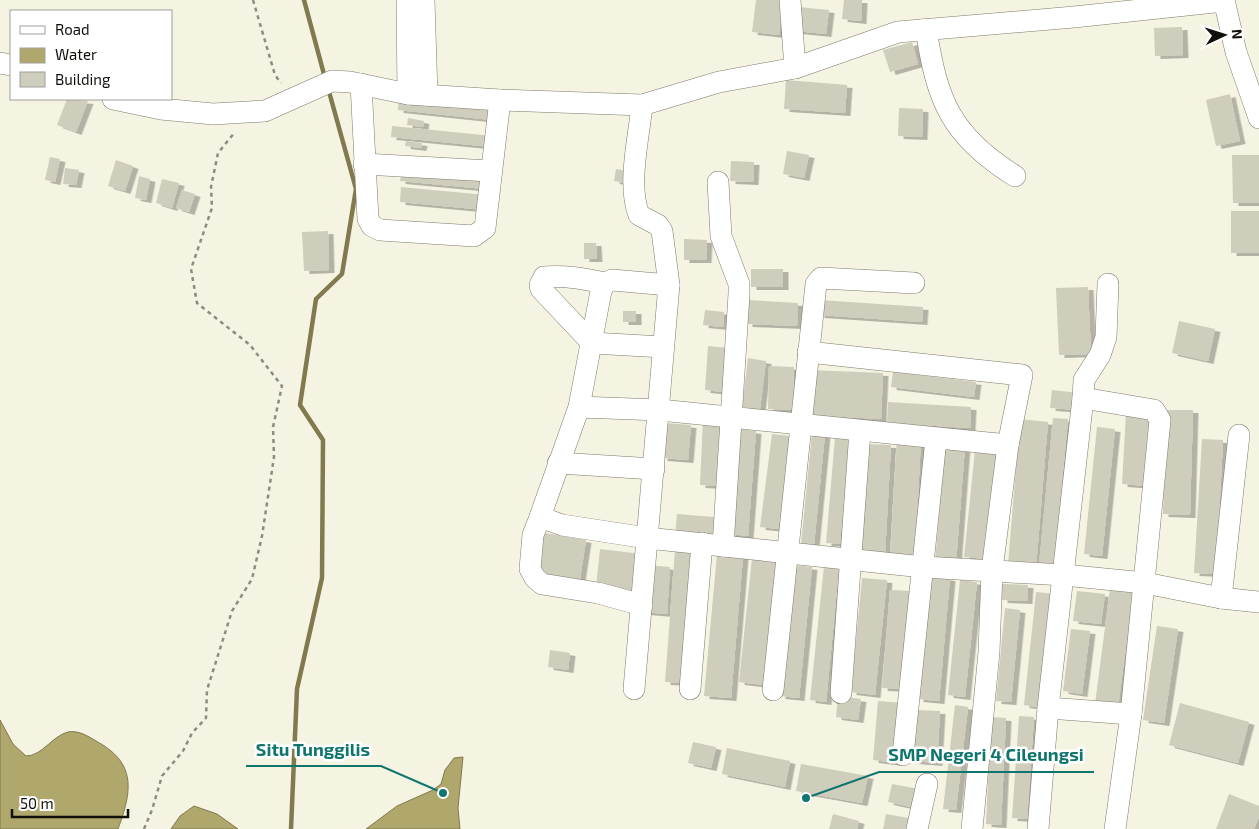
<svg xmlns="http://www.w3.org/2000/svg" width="1259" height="829" font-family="'Exo 2',sans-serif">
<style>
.water{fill:#afa76b;stroke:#807a4e}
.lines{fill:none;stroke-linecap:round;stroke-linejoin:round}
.stream{stroke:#807a4e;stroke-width:4.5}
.building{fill:#cfcdbc;filter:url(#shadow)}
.minor-casing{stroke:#7d7b6c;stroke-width:22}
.path{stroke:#8d8c80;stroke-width:2.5;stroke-dasharray:4 4;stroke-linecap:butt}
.minor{stroke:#fff;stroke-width:21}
.leader{fill:none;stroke:#0f766e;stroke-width:2}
.callout-dot{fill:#0f766e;stroke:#fff;stroke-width:2}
.callout-label{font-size:18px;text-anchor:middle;font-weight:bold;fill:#0f766e;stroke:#fff;stroke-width:5;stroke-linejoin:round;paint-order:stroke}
</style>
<defs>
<filter id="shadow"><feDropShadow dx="5.5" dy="3" stdDeviation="0" flood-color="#0004"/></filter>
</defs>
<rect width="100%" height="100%" fill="#f5f3e1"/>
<g class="water">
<path d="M 0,720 L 13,744 L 26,756 C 42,756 52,736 68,732 C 78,730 88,736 96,741 C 137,763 132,791 118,829 L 0,829 Z"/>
<polygon points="463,757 458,808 460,829 366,829 397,806 433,790 441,784 445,770 454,758"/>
<polygon points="194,806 217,814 238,829 171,829 180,816"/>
</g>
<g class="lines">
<g class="stream">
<polyline points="304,0 325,78"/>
<polyline points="291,829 297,689 322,578 323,440 300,405 316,299 342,274 356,189 328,88"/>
</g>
</g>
<g class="building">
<polygon points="756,0 783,0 779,35 752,32"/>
<polygon points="844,0 862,0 861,21 842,19"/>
<polygon points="798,7 829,10 826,34 796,31"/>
<polygon points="1182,27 1183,55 1155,56 1154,28"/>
<polygon points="912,42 918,64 890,72 883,50"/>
<polygon points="786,80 847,85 845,113 784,109"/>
<polygon points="1230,94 1240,141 1216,146 1206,100"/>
<polygon points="399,98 493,108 492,120 398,110"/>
<polygon points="67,99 88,101 76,132 57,125"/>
<polygon points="899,108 923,109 922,137 898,136"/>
<polygon points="408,118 424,121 423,127 407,125"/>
<polygon points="392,126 493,136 492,147 391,137"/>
<polygon points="406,141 422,143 421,148 405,146"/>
<polygon points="787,151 809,155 804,178 783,174"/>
<polygon points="1232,155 1259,155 1259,203 1233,203"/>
<polygon points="50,157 60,159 55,182 45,180"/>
<polygon points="116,160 133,166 125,191 108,186"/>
<polygon points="731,161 754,162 753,182 730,181"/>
<polygon points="65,168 79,170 76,185 63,184"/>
<polygon points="402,168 487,177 485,189 400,181"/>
<polygon points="616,169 628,171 626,183 614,181"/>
<polygon points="139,176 150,179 146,200 135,198"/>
<polygon points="162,179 179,183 172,208 156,203"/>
<polygon points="401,187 486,195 485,210 400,202"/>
<polygon points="182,190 195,194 189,212 176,208"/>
<rect x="1231" y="211" width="28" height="42"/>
<polygon points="328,231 329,270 304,271 302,232"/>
<polygon points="684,239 707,240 706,260 684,260"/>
<polygon points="584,243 596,243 597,259 584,259"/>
<rect x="751" y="269" width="32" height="18"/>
<polygon points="1088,287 1091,354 1059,355 1056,288"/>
<polygon points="748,300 798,303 797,326 747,324"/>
<polygon points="820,300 923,307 922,322 819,315"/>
<polygon points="705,310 724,312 723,327 703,325"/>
<rect x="623" y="311" width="13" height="11"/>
<polygon points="1179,321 1215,329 1208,361 1172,353"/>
<polygon points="708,346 727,348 724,392 705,390"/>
<polygon points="748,358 766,361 760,409 742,407"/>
<polygon points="769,366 794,367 793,410 768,409"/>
<polygon points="810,370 883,373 881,419 808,415"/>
<polygon points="893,372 976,382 974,397 891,387"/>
<polygon points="1052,390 1079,393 1078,410 1050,408"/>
<polygon points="888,402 971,407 970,428 887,423"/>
<polygon points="1166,410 1193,410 1190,515 1163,514"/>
<polygon points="1126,413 1151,414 1148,486 1122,484"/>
<polygon points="1053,418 1068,419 1054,568 1039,566"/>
<polygon points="703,419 721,420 718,486 700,485"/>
<polygon points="1020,419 1048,422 1036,567 1008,565"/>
<polygon points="665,423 691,425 688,460 662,458"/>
<polygon points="1097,427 1115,429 1102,556 1084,554"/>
<polygon points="738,429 756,431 748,536 730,534"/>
<polygon points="812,433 825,434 814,545 801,544"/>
<polygon points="772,434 791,436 779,529 760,527"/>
<polygon points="835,437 849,438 840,544 826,543"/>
<polygon points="897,437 921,438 915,556 890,555"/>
<polygon points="1202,439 1223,440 1216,574 1194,573"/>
<polygon points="867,444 891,445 885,554 861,553"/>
<polygon points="945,444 965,446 956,563 935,562"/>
<polygon points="975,450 998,452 988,559 964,557"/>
<polygon points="677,514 714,517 713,540 675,536"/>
<polygon points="539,532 586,540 580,579 533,572"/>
<polygon points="600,549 642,554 638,592 596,587"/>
<polygon points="675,550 696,551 686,683 665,682"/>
<polygon points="717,554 743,556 731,698 704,696"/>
<polygon points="752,558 778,561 765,685 739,682"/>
<polygon points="647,565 670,567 667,614 644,612"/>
<polygon points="794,565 812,567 799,698 780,696"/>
<polygon points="824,566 839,568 826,702 810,700"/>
<polygon points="929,576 950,578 939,701 918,699"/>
<polygon points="862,578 887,580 875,695 851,692"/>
<polygon points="960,580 977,582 965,697 948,695"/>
<polygon points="1002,584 1028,585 1027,601 1002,600"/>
<polygon points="1110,589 1133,592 1118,707 1095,704"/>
<polygon points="890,590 913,591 905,689 882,688"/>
<polygon points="1077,591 1105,594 1101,624 1073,621"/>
<polygon points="1036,592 1056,594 1044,708 1024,705"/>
<polygon points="1005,608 1020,610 1011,702 996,701"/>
<polygon points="1157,626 1178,629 1164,723 1143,720"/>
<polygon points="1071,629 1090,631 1082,694 1063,691"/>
<polygon points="550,650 570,653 568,670 548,667"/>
<polygon points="838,696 861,699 858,720 836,717"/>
<polygon points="878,701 903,703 898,763 873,760"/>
<polygon points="1180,703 1249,722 1238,763 1169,745"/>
<polygon points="955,705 968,707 956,810 943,809"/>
<polygon points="916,710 940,711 937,763 913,761"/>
<polygon points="1019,716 1034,717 1027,819 1012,818"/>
<polygon points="991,717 1006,718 1001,825 986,824"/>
<polygon points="693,742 716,747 711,768 688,763"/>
<polygon points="727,748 790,761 785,787 722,774"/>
<polygon points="801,764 868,776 862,803 796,791"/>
<polygon points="892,784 919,789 916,808 888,802"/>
<polygon points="1229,794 1259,806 1259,817 1254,829 1216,829"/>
<polygon points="833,814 859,821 857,829 829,829"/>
<polygon points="886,814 914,819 912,829 883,829"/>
</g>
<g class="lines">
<g class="minor-casing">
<g id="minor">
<polyline points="407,0 408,94"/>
<polyline points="424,0 427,95"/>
<polyline points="790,0 795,68"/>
<polyline points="1224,0 1236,52 1259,118"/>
<path d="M 926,29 C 937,101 951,136 1015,176"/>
<polyline points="0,63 11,65"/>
<polyline points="361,84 368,219 372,226 380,230 474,236 485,228 500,100"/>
<polyline points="113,99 161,109 213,114 265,111 332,81 350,82 408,94 500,100 642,105 719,82 795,68 898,32 1074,17 1224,1"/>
<polyline points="364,164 490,171"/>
<polyline points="718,182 721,236 739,284 739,294 723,546"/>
<path d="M 605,283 C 585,279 565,275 544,277 L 540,285 L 541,289 L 592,343 L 663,347"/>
<polyline points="808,352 1022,375 1008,445"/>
<polygon points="1083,398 1154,410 1160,420 1131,714 1048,708"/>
<polyline points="1083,398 1084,380 1100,355 1106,337 1108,284"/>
<polyline points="579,407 601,291 605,283 612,280 669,285"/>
<polyline points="558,463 654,469"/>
<polyline points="540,517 533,535 530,569 535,578 542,584 598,593 642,605"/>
<polyline points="1221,598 1239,435"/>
<path d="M 634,689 L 669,285 L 662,231 L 658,225 L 639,215 C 627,185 639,137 642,105"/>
<polyline points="690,689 702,543"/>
<polyline points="773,690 816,284 821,278 914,283"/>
<polyline points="841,693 860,431"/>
<polyline points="903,755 936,439"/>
<polyline points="917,829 927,784"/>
<polyline points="972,829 989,652 992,570 1008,445 660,410 579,407 540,517 562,525 647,538 923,567 1064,575 1145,583 1221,598 1259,602"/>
<polyline points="1038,829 1048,708"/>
<polyline points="1115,829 1131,714"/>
</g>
</g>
<g class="path">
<polyline points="253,0 275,75 281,83"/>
<polyline points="144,829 152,810 162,776 183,751 192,733 206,718 207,690 232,611 252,579 262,536 274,457 273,427 282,386 250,345 197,303 191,269 212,208 211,187 218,153 235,132"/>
</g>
<use href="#minor" class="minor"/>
</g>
<path class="leader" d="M443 793L381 766H246M806 798L879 772H1094"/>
<g class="callout-dot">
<circle cx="443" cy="793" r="5"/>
<circle cx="806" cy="798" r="5"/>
</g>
<g class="callout-label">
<text x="313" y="756">Situ Tunggilis</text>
<text x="986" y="761">SMP Negeri 4 Cileungsi</text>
</g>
<rect x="10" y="10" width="162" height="90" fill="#ffffff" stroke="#a09f9d"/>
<rect x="20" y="26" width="25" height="8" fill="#ffffff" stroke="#a09f9d"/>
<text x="55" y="35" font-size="15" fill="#11100b">Road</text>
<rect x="20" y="48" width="25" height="15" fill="#afa76b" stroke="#a09f9d"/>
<text x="55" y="60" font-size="15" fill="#11100b">Water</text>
<rect x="20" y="72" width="25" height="15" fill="#cfcdbc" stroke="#a09f9d"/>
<text x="55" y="85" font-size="15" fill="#11100b">Building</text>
<g transform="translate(1224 35) rotate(86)" stroke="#ffffff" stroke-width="4" paint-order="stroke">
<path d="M0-4L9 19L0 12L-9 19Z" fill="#11100b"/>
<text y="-8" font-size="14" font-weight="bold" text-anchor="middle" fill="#11100b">N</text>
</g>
<path d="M12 809v8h116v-8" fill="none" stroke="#11100b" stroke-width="2.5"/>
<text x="20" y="809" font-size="15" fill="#11100b" stroke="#ffffff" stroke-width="4" paint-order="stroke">50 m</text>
</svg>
